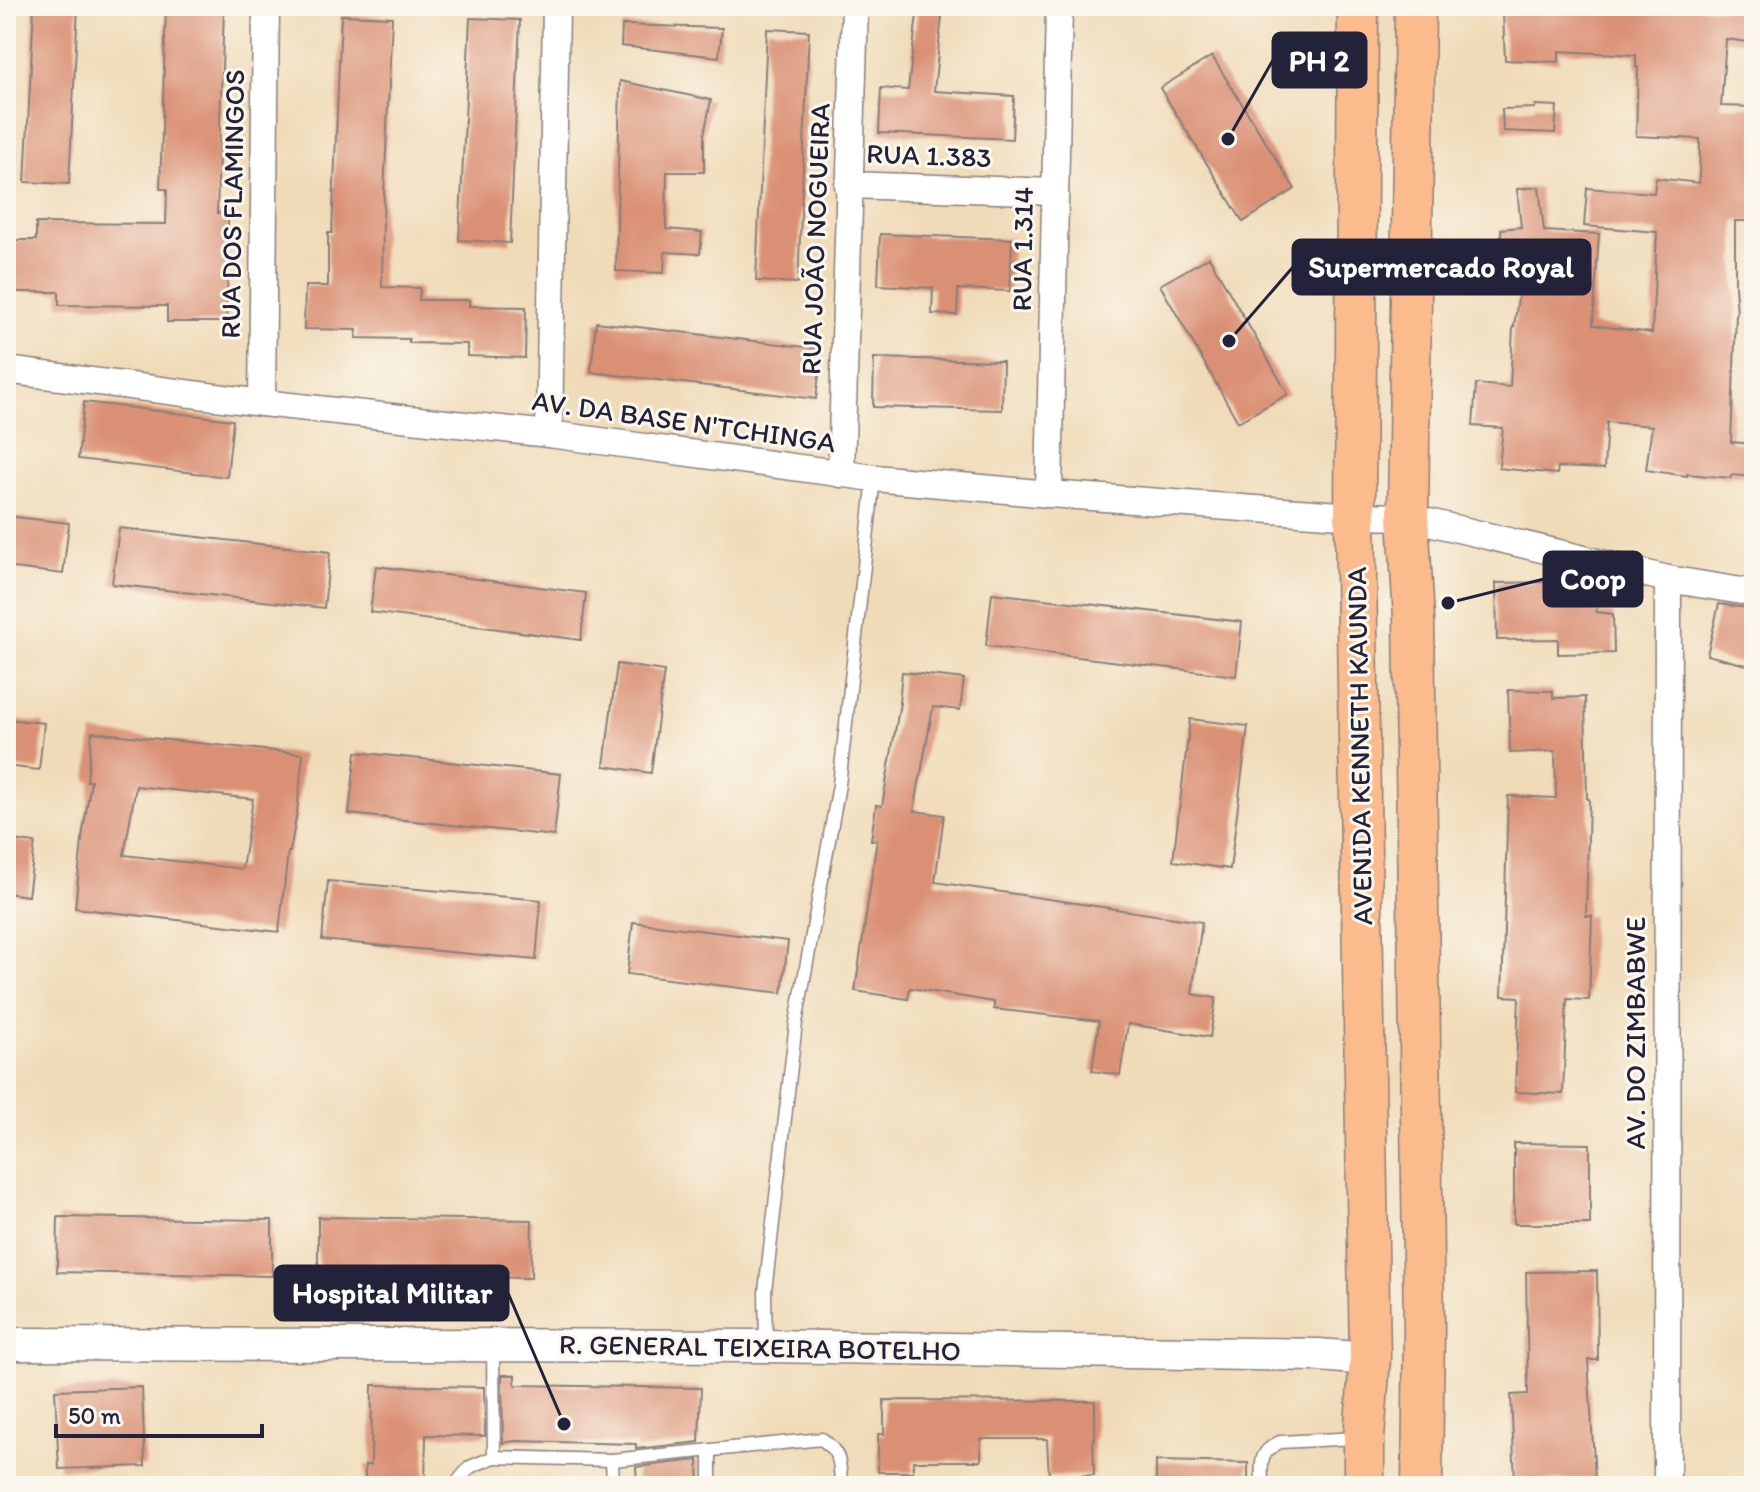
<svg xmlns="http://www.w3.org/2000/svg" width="1760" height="1492" font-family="Itim,sans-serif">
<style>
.building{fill:#da9075;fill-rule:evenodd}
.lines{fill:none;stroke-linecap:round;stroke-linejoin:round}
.service-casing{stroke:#897e7a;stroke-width:15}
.minor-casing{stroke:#897e7a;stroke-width:29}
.tertiary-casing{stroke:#897e7a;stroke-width:35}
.primary-casing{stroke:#897e7a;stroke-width:43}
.service{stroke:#fff;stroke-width:12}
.minor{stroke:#fff;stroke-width:26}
.tertiary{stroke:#fff;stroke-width:32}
.primary{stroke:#fbbb8c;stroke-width:40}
.labels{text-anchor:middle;stroke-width:6;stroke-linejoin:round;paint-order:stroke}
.street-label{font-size:28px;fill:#22223b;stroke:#fbf7ec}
.leader{fill:none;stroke:#22223b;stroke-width:3}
.callout-dot{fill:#22223b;stroke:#fbf7ec;stroke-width:3}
.callout{fill:#22223b;stroke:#22223b;stroke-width:3}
.callout-label{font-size:30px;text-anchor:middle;font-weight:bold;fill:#fff}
</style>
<rect width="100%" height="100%" fill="#fbf7ec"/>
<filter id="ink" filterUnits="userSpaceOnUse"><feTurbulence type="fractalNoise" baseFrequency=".0125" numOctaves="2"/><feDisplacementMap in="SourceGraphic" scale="16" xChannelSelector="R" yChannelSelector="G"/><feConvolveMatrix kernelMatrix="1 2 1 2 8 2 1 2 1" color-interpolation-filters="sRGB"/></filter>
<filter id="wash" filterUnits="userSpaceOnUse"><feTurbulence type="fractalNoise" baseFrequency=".006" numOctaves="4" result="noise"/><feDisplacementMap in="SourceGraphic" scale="32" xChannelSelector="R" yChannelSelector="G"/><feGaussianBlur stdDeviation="1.8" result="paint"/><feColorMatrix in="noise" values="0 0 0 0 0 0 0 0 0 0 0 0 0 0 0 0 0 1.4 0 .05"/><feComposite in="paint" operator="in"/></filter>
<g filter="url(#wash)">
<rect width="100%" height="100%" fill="#f0dbb9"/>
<g id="blocks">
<g class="building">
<polygon points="34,6 78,6 69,184 25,182"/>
<polygon points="918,6 943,6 934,91 1014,96 1012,139 879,133 881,88 908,90"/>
<polygon points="1534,6 1688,6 1754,12 1754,43 1726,39 1721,106 1754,107 1754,221 1735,221 1735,286 1737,314 1736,315 1731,442 1754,444 1754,477 1731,475 1731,478 1687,474 1687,476 1646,470 1652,426 1607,422 1604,469 1558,467 1557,474 1499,468 1503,428 1473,426 1476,384 1510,387 1513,327 1514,327 1523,262 1502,263 1501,229 1521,227 1517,189 1539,187 1544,231 1599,234 1593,325 1652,333 1657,232 1584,226 1587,188 1654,193 1656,178 1699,183 1700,139 1636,136 1638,67 1636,67 1636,55 1559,51 1559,62 1505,60 1503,14 1534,14"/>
<polygon points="166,7 224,9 217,213 228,214 227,322 167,322 167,306 59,305 59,292 6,292 6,240 36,240 36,223 166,224 167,189 160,189"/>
<polygon points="341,15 392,17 383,218 382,287 420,288 419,300 470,300 469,306 526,307 525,358 467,356 467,344 409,343 409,339 356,338 357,330 304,329 305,286 328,286 328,233 332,233"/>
<polygon points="470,18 520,20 510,243 459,240"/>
<polygon points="622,25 722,28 719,57 621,46"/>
<polygon points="767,29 809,31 798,283 756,281"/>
<polygon points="1212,56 1295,189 1243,222 1160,88"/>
<polygon points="620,81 711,100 704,135 704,172 667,172 666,229 702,232 700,254 665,252 664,273 616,271"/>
<polygon points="1535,105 1557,106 1555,133 1503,131 1502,109 1535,108"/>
<polygon points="880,234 1012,239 1010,291 958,289 957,315 932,314 933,288 878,285"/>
<polygon points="1209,257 1288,394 1238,422 1160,285"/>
<polygon points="596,322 822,349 816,399 591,372"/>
<polygon points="874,358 1003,361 1002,410 873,407"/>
<polygon points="84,402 233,420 227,477 78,459"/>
<polygon points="6,516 69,523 63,574 6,567"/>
<polygon points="119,528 330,552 324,608 112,584"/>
<polygon points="376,566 586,593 581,640 370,612"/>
<polygon points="1552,582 1553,593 1597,592 1596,612 1613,614 1614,653 1558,654 1558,639 1497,640 1496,583"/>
<polygon points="992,593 1242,622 1236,676 986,646"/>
<polygon points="1719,604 1754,609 1754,667 1707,655"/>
<polygon points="617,664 664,671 651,773 604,766"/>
<polygon points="902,672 964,679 960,710 933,707 914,811 944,815 935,882 1202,922 1192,994 1216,998 1210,1037 1128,1024 1120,1075 1092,1071 1099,1021 994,1009 994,1002 910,988 908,999 855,991 877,840 871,840 876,805 882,806 900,703 899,703"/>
<polygon points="1508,690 1553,691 1553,698 1585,697 1587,799 1589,799 1586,916 1592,916 1589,1000 1567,999 1563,1094 1515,1092 1519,997 1502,996 1508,796 1556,798 1555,751 1510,753"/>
<polygon points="6,719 44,723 39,770 6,766"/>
<polygon points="1190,719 1248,726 1230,869 1173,861"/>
<path d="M 92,732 L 303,754 L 297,812 L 290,852 L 288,852 L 279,932 L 75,908 L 83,831 L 91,781 L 87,781 ZM 136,786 L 253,799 L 242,869 L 124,855 Z"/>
<polygon points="356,752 561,774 554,836 349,814"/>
<polygon points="6,839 35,843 28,896 6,893"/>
<polygon points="328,881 541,900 536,960 322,940"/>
<polygon points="633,922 788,941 782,993 627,974"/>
<polygon points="1514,1143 1590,1144 1590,1224 1514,1224"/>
<polygon points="58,1217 272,1220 272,1276 57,1272"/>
<polygon points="318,1217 532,1220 531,1278 318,1275"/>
<polygon points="1597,1271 1598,1360 1588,1360 1595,1479 1515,1482 1511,1395 1528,1394 1526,1272"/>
<polygon points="502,1375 515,1375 515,1385 701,1388 699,1442 636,1449 636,1444 515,1441 503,1443"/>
<polygon points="372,1385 484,1387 485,1436 426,1435 425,1486 365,1486 365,1465 371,1465"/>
<polygon points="142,1387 145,1466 59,1469 55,1390"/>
<polygon points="884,1400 1095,1401 1095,1439 1093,1439 1094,1475 1049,1477 1047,1439 981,1439 981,1461 913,1461 913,1472 878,1472 878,1434 884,1434"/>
<polygon points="698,1460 699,1486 637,1486 636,1467"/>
<polygon points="1156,1461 1248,1463 1248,1486 1156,1486"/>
</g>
</g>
</g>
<g filter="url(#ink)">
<use href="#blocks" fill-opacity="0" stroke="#897e7a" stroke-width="2"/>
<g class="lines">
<g class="service-casing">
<g id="service">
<polyline points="766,1344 765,1292 796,1023 839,785 874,478"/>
<polyline points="493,1348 494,1457"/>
<polyline points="612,1460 613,1486"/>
<path d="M 458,1486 L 459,1480 L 470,1467 L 494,1457 L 612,1460 L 822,1439 C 841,1454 840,1462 841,1486"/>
<polyline points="710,1486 710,1451"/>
<path d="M 1262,1486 C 1262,1464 1257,1453 1280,1442 L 1357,1438"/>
</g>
</g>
<g class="minor-casing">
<g id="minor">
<polyline points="848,185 1055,192"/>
<polyline points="6,370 262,403 549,434 874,478 1049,494 1355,516 1408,517 1668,579 1754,593"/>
<polyline points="262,403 266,6"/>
<polyline points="549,434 556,6"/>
<polyline points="841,474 855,6"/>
<polyline points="1049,494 1059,6"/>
<polyline points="1667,1486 1668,579"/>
</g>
</g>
<g class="tertiary-casing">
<polyline id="tertiary" points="6,1344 766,1346 1318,1355 1370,1359"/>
</g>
<g class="primary-casing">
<g id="primary">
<polyline points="1358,6 1355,516 1370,1359 1364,1438 1364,1486"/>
<polyline points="1415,6 1408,517 1414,619 1424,1328 1422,1486"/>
</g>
</g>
<use href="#service" class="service"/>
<use href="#minor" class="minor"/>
<use href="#tertiary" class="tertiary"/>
<use href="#primary" class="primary"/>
</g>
</g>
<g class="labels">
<g class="street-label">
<text transform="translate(929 155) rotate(2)" y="10">RUA 1.383</text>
<text transform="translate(232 204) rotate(-89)" y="10">RUA DOS FLAMINGOS</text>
<text transform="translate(815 239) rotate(-88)" y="10">RUA JOÃO NOGUEIRA</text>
<text transform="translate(1022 249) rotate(-89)" y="10">RUA 1.314</text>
<text transform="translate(684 421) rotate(8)" y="10">AV. DA BASE N'TCHINGA</text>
<text transform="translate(1359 746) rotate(-91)" y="10">AVENIDA KENNETH KAUNDA</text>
<text transform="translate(1635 1033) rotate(-90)" y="10">AV. DO ZIMBABWE</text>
<text transform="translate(760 1347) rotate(1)" y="10">R. GENERAL TEIXEIRA BOTELHO</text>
</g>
</g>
<path class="leader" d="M1228 139L1273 60M1229 341L1293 267M1448 603L1544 579M564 1424L508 1293"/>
<g class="callout-dot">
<circle cx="1228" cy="139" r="8"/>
<circle cx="1229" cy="341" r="8"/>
<circle cx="1448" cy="603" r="8"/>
<circle cx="564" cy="1424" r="8"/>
</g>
<g class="callout">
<rect x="1273" y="33" width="93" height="54" rx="8"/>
<rect x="1293" y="240" width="297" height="54" rx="8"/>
<rect x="1544" y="552" width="98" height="54" rx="8"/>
<rect x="275" y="1266" width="233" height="54" rx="8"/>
</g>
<g class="callout-label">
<text x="1319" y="71">PH 2</text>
<text x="1441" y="277">Supermercado Royal</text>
<text x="1593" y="589">Coop</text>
<text x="392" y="1303">Hospital Militar</text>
</g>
<rect width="1760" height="1492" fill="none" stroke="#fbf7ec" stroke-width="32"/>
<path d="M56 1424v12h206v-12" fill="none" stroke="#22223b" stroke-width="4"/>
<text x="68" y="1424" font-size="24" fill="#22223b" stroke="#fbf7ec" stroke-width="6" paint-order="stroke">50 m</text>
</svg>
